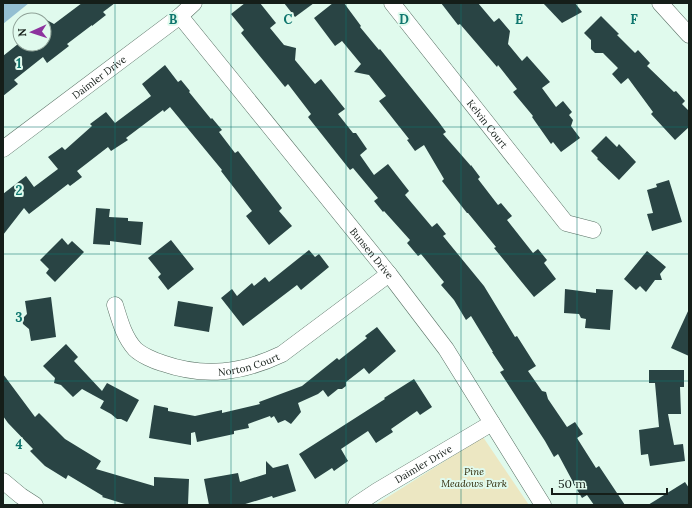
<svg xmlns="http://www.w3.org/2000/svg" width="692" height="508" font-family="Lora,serif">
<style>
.green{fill:#ece7c2}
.water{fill:#94bfd2}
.building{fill:#294444}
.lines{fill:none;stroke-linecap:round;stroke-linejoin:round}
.minor-casing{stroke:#597165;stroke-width:17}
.minor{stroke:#fff;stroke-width:16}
.grid{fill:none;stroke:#0f766e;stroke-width:1;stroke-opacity:0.55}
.labels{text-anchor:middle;stroke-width:4;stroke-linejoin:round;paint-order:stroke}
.street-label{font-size:10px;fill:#151e19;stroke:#e0faed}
.park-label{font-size:10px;font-style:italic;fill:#302b0a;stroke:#e0faed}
.grid-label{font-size:13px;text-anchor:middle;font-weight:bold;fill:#0f766e;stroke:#e0faed;stroke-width:4;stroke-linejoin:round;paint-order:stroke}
</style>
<rect width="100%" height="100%" fill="#e0faed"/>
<polygon class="green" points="483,437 529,505 375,505 383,500"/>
<polygon class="water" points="3,3 29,3 3,24"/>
<g class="building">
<polygon points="82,3 115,3 103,12 106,15 92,26 92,25 67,44 69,46 47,63 43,57 14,80 18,84 3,96 3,56 18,44 44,44 44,32 45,31 43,18 54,24"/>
<polygon points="245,3 260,3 276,23 270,28 284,45 296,48 295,60 315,84 321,79 345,109 338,114 353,133 356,133 367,149 360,155 374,175 388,164 409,191 405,195 432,227 437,223 446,234 443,236 484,286 515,337 517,336 536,366 528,371 542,391 546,392 548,399 567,427 575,422 583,434 577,438 596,468 599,466 625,505 594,505 587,495 582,498 573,483 573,482 558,454 554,457 545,441 500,372 504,370 492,352 493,352 471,316 466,320 454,300 441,285 444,282 421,254 418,256 407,243 410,240 384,211 383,212 374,201 378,198 353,168 350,170 308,117 311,114 288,84 285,87 241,33 244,30 231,14"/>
<polygon points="284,3 314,3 295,17"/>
<polygon points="333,3 344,3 361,26 360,27 379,50 380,49 438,121 446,132 443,134 471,166 471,165 480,177 478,179 498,205 501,203 512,216 507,220 533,253 538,249 547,260 544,263 556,279 534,297 494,248 496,247 468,213 467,213 442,181 444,179 424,145 415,151 407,140 409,139 379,101 386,96 369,75 354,72 361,64 342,41 335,46 314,18"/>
<polygon points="441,3 478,3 494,22 499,18 510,31 508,44 522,61 527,56 550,82 542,88 556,107 563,101 572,112 569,115 573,120 571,126 580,138 561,152 553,142 551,144 532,117 533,116 513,92 517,89 498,65 497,67 460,24 458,25"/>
<polygon points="543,3 575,3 582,12 562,23"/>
<polygon points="601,16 619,34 617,35 635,53 638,50 650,63 647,66 674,92 676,91 685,101 682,104 689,111 689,127 675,140 651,114 653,112 628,78 621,84 612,74 618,68 603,53 595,53 591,49 591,40 584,33"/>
<polygon points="165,65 178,82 181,80 190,91 189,92 211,119 212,118 222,130 219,132 235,153 238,151 282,208 279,211 292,226 269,245 246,216 252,211 221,171 222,170 170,107 164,112 163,110 126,138 128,140 111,151 108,147 77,171 82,177 70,186 68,184 29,214 24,208 3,235 3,194 26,176 34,187 58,169 48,157 62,147 65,150 92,126 90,124 106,112 115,123 151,96 142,84"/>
<polygon points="606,136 617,147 619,144 636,162 619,180 597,159 598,158 591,151"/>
<polygon points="669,180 682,222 652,231 647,214 653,213 647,190 657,187 656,184"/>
<polygon points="96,208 110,209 109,217 128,218 128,221 143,222 141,245 110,241 110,245 93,244"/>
<polygon points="62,238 68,245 72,241 84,252 55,282 46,273 49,269 40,260"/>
<polygon points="171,240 194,269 168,290 158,277 161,274 148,258"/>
<polygon points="309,250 315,257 319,254 329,267 301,290 297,285 243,326 221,298 232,289 237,296 252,283 254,286 265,277 269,282"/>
<polygon points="647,251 666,267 660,274 662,280 655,280 646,292 640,286 636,290 624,279"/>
<polygon points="565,289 596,293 596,289 613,290 610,330 585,328 586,319 581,318 579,314 564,313"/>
<polygon points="51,297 56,337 31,341 29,329 23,324 22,319 27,314 25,301"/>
<polygon points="178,301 213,307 209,332 174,326"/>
<polygon points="689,309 689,356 671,348"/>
<polygon points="377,327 396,351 369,374 364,368 346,382 346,386 342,389 338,389 328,397 323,390 318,394 298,403 301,412 291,424 285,420 278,423 274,416 271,418 270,416 248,424 249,428 234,431 234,434 197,442 195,432 191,433 191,445 149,438 154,405 168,408 168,411 195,416 222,410 222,413 260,404 259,402 302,386 337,358 339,360 367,338 365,336"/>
<polygon points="66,344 78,357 74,361 102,391 107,383 139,400 127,422 121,419 117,419 111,414 100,408 104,401 82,389 73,397 61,385 54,383 55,378 43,366"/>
<polygon points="649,370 684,370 684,387 680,387 681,414 668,414 674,445 683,444 685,461 650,466 648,454 641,455 639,430 659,427 655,383 649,383"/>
<polygon points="3,374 35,417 39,413 65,439 101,461 96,469 154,486 154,477 189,479 188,505 128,505 102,497 103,496 68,475 66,479 45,466 30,451 33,449 8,423 3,416"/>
<polygon points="414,379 432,407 420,415 417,411 391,429 393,432 376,443 368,431 341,449 348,461 334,471 332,468 315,479 299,454 385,399 384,398"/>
<polygon points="266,461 273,468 288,464 296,491 273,498 272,496 242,505 209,505 204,479 238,473 240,482 266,474"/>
<polygon points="685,482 689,488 689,505 648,505"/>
</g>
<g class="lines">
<g class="minor-casing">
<g id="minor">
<path id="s1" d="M 392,3 L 566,223 L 593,230"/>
<polyline points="660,3 689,35"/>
<path id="s2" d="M 180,16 L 389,274 L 446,349 L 543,505"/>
<path id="s3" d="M 3,149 L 180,16 L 194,3"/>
<path id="s4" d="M 115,305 C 120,321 124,337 135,349 C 141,355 155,361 162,363 C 205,378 242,373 282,354 L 389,274"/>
<polyline points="3,481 21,496 35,505"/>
<path id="s5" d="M 356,505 L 377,491 L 492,423"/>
</g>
</g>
<use href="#minor" class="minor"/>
</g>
<path class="grid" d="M 115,3 L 115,505M 231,3 L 231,505M 346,3 L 346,505M 461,3 L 461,505M 577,3 L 577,505M 3,127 L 689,127M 3,254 L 689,254M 3,381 L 689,381"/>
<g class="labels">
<g class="street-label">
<text dy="4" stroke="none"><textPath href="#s3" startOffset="120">Daimler Drive</textPath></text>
<text dy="4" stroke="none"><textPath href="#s1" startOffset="154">Kelvin Court</textPath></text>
<text dy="4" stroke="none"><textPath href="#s2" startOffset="305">Bunsen Drive</textPath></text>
<text dy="4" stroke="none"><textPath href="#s4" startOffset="168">Norton Court</textPath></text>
<text dy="4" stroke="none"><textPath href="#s5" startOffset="79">Daimler Drive</textPath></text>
</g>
<g class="park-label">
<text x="474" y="475">Pine<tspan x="474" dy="12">Meadows Park</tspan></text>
</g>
</g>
<g class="grid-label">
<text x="173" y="24">B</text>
<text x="288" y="24">C</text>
<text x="404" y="24">D</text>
<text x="519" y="24">E</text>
<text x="634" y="24">F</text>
<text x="19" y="68">1</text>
<text x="19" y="195">2</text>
<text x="19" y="322">3</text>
<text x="19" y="449">4</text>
</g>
<rect width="692" height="508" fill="none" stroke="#151e19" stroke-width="8"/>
<g transform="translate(32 32) rotate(267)"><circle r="19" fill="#e0faed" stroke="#8fa298"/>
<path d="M0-3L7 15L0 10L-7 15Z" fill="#8d339e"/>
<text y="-6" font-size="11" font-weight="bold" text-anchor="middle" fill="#151e19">N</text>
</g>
<path d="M552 488v6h115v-6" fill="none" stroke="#151e19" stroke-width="2"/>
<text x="558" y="488" font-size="12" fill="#151e19" stroke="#e0faed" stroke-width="3" paint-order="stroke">50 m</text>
</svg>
